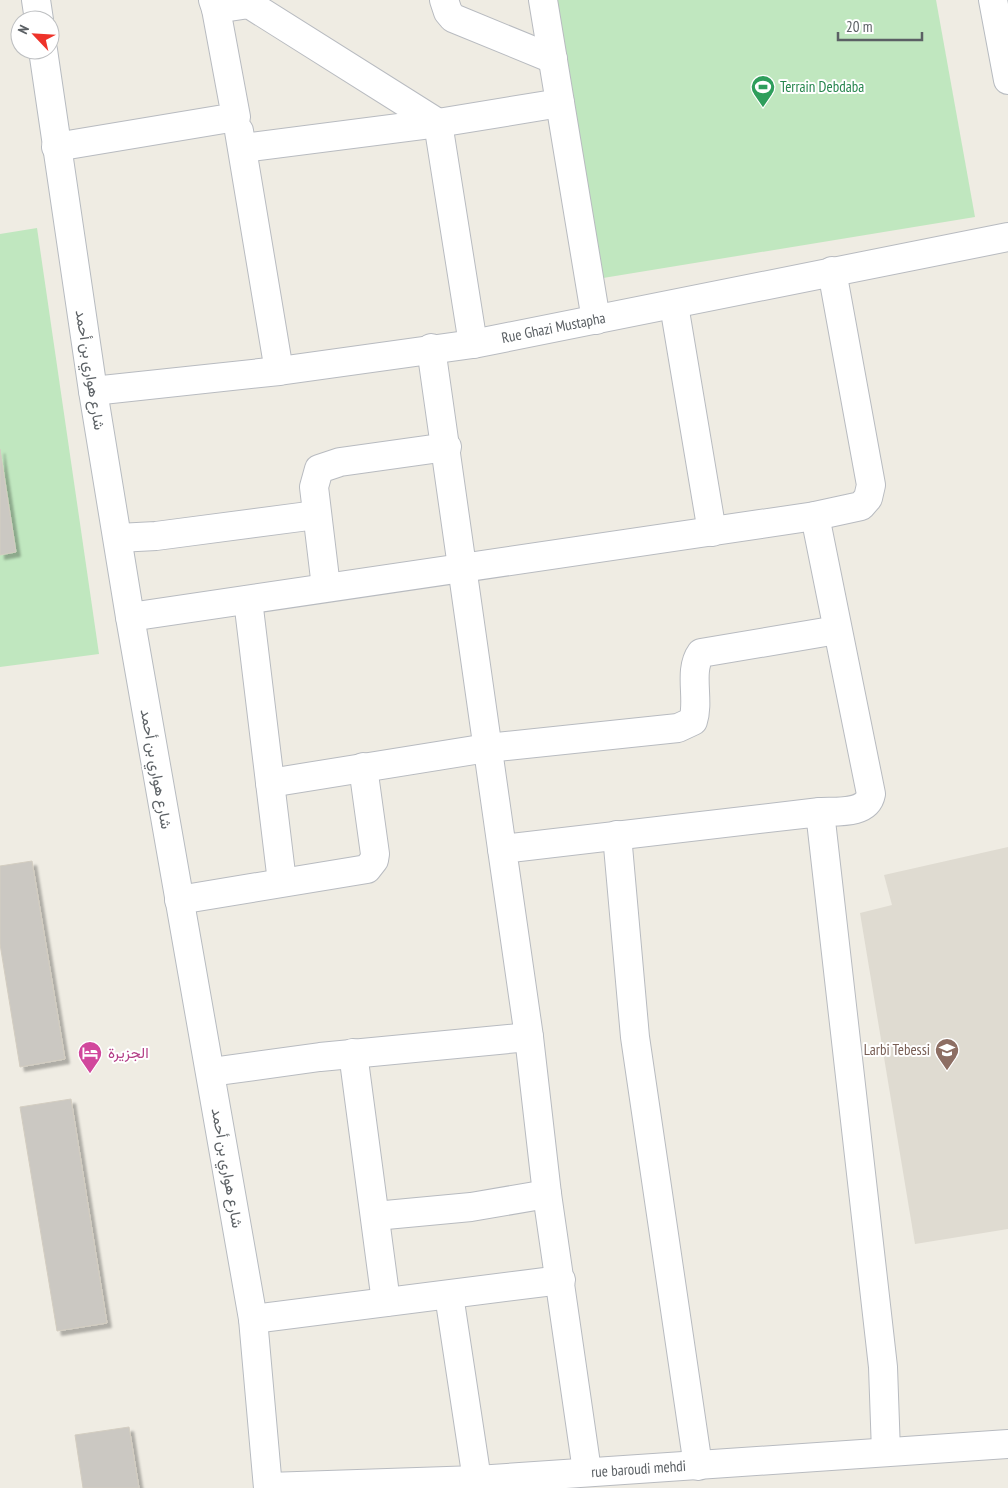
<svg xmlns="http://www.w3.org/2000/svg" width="1008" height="1488" font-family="'PT Sans Narrow',Vazirmatn,sans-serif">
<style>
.education{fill:#dfdbd1}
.green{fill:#c0e7bf}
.building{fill:#cbc8c2;stroke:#d3cdc1;filter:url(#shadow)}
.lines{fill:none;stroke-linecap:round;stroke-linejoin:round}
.minor-casing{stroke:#b8bbc0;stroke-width:30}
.tertiary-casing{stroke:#b8bbc0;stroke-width:30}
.secondary-casing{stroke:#b7bbc0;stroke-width:30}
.minor{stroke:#fff;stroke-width:28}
.tertiary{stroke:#fff;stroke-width:28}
.secondary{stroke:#fff;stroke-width:28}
.labels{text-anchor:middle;stroke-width:4;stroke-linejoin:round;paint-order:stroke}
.leisure-label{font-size:15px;fill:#27864d;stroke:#fff;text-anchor:start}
.street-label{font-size:15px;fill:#5b6064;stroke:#fff}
.education-label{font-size:15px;fill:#785e54;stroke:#fff;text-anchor:end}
.hotel-label{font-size:15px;fill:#b23c85;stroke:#fff;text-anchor:start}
</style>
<defs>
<filter id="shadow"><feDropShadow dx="4.5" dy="4.5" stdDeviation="1" flood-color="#0004"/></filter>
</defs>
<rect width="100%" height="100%" fill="#efece3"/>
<polygon class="education" points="1008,847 1008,1229 915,1244 860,913 892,905 884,875"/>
<g class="green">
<polygon points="553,0 936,0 975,217 597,279"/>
<polygon points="37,228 99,654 0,667 0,234"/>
</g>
<g class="building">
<polygon points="0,449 16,552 0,555"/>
<polygon points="32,861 65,1059 20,1067 0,944 0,866"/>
<polygon points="71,1099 107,1323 57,1331 20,1107"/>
<polygon points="129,1427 139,1488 83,1488 75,1435"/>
</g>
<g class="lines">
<g class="minor-casing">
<g id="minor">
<polyline points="444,0 448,12 453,18 553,59"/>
<polyline points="543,0 596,320"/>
<polyline points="216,9 249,4 438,123 473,344"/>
<polyline points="239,131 279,371"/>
<polyline points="56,147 236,117 216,9 213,0"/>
<polyline points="243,148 438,123 560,103"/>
<polyline points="674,305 712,532"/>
<polyline points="431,348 502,849"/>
<path d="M 815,516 L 871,794 C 867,815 836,811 820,812"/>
<polyline points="118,538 156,536 316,515"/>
<polyline points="326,587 314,487 319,469 340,462 447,447"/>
<polyline points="248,600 282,882"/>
<polyline points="130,617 815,516 861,506 868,498 871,485 832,271"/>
<path d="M 270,783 L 487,748 L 678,728 L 693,721 C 700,700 688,671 701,653 L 837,630"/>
<polyline points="617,835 635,1037 698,1466"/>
<polyline points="179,900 367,869 374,860 375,854 363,767"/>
<polyline points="353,1053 386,1302"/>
<polyline points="211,1072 320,1057 529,1037"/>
<polyline points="375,1216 471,1207 547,1194"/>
<polyline points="449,1295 477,1480"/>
<polyline points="253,1319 561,1280"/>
<polyline points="587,1471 547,1194 529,1037 502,849 820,812 883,1367 886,1452"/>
</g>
</g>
<g class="tertiary-casing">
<g id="tertiary">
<path id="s1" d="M 93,391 L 279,371 L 473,344 L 1008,237"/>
<path id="s2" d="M 268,1487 L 477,1480 L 1008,1444"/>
</g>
</g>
<g class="secondary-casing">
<g id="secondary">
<polyline points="36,0 39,20"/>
<polyline points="993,0 1008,80"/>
<polyline points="43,50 93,391 130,617 253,1319 268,1488"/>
</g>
</g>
<use href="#minor" class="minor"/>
<use href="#tertiary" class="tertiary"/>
<use href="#secondary" class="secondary"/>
</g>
<defs>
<g id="stadium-pin" transform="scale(1.25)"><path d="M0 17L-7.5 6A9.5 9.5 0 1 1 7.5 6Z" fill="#2e9e5b" stroke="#fff"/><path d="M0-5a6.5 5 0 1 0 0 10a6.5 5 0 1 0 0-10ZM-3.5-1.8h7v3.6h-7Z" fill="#fff"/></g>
<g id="school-pin" transform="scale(1.25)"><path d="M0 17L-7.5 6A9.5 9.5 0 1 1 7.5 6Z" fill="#8d6e63" stroke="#fff"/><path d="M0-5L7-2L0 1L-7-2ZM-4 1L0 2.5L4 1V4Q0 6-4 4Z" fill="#fff"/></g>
<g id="hotel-pin" transform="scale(1.25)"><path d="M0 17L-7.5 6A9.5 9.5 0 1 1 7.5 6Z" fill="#d1479c" stroke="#fff"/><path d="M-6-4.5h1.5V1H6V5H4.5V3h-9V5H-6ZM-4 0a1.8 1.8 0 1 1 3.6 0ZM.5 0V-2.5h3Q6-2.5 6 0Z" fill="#fff"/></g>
</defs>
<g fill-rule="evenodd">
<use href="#stadium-pin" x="763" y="87"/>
<use href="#school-pin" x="947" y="1050"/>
<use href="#hotel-pin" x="90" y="1053"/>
</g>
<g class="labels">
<g class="leisure-label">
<text x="780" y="92">Terrain Debdaba</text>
</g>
<g class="street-label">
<text dy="5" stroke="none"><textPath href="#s1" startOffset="465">Rue Ghazi Mustapha</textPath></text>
<text transform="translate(90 370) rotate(81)" y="5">شارع هواري بن أحمد</text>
<text transform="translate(156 769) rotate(80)" y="5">شارع هواري بن أحمد</text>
<text transform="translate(227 1168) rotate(80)" y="5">شارع هواري بن أحمد</text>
<text dy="5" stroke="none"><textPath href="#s2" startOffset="371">rue baroudi mehdi</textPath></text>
</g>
<g class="education-label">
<text x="930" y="1055">Larbi Tebessi</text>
</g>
<g class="hotel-label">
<text x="108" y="1058">الجزيرة</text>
</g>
</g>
<g transform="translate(35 35) rotate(295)"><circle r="24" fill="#ffffff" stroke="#bdbfc1"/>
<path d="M0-4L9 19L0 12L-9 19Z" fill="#ee332a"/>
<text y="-8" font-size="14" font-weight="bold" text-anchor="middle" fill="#5b6064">N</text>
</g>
<path d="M838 32v8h84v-8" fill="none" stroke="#5b6064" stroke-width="2.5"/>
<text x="846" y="32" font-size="15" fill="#5b6064" stroke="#ffffff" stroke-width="4" paint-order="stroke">20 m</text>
</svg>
